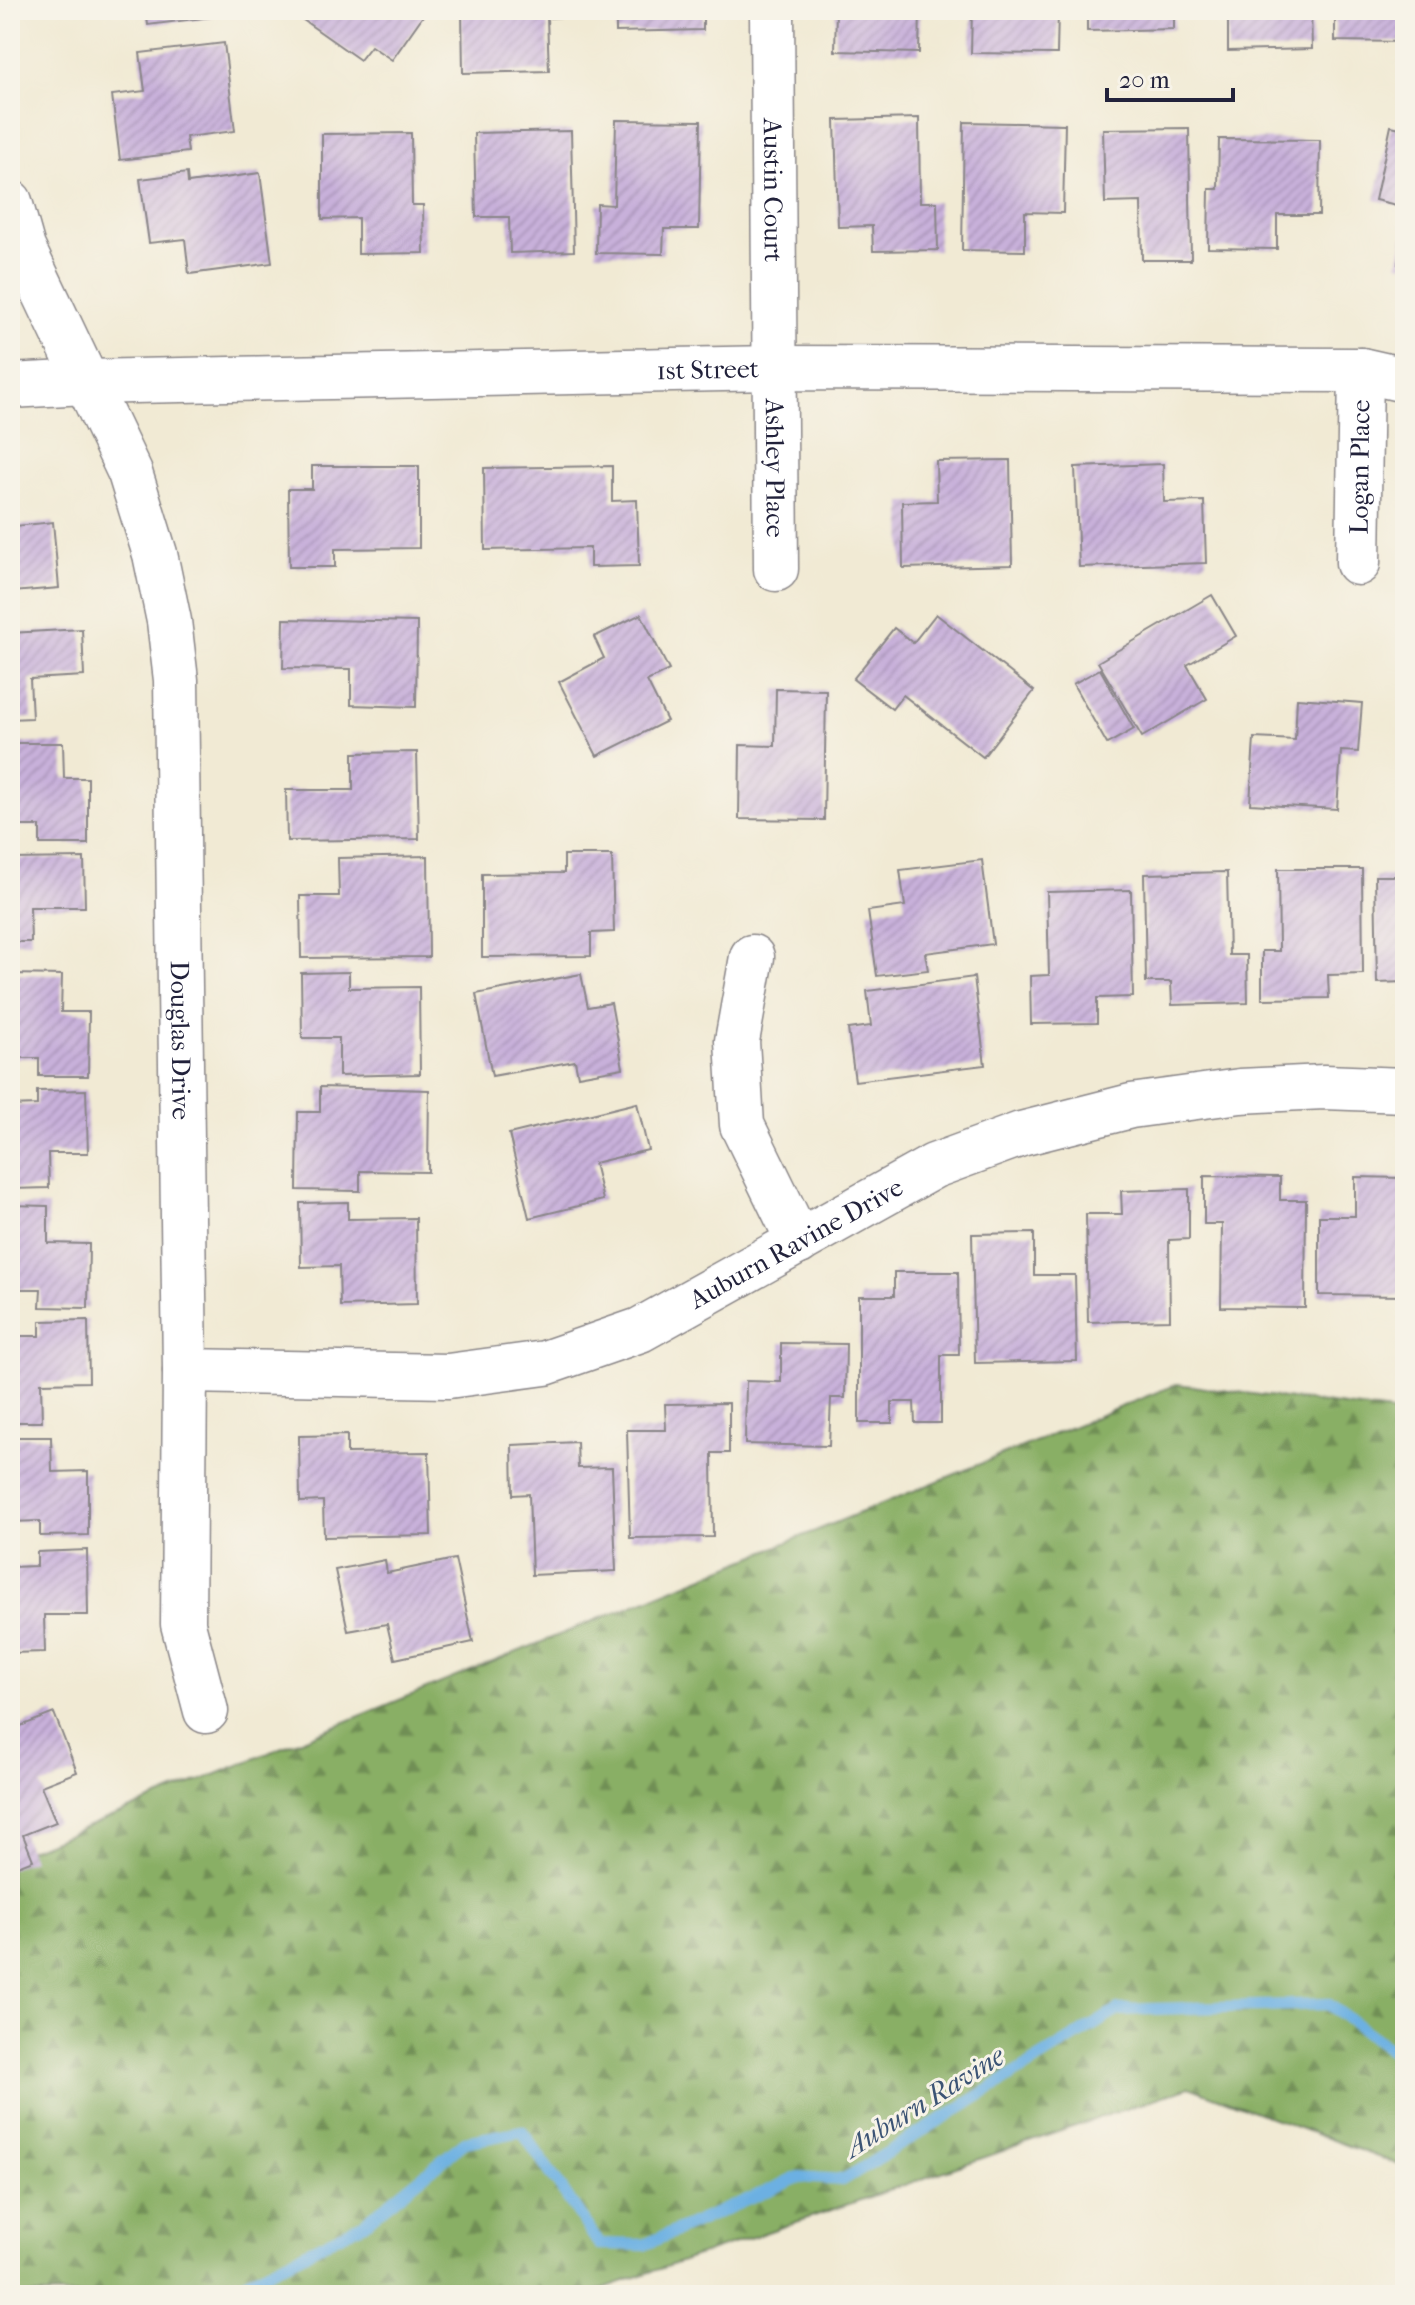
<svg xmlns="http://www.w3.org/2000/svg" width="1415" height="2305" font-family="'IM FELL French Canon',serif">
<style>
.forest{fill:url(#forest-firs);stroke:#566850;stroke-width:2}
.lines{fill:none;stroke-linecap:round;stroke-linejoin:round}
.stream{stroke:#6cb0e2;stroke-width:12}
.building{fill:url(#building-hatch)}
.minor-casing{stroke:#8a8688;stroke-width:47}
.minor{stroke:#fff;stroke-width:44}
.labels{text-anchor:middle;stroke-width:6;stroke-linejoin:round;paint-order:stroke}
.street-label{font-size:26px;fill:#22223b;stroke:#f7f3e8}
.water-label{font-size:28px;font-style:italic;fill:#3c5475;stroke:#f7f3e8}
</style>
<defs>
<pattern id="forest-firs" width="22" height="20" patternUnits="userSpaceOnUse" patternTransform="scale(2)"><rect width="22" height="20" fill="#89af65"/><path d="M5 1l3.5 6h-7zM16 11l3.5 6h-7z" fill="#708e54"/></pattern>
<pattern id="building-hatch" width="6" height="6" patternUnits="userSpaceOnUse" patternTransform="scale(2)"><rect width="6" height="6" fill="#c8b0da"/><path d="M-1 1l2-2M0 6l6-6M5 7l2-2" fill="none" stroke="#ac97bc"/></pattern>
</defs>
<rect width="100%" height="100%" fill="#f7f3e8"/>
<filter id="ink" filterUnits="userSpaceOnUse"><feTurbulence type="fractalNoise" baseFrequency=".0125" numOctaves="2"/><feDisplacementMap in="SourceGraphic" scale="16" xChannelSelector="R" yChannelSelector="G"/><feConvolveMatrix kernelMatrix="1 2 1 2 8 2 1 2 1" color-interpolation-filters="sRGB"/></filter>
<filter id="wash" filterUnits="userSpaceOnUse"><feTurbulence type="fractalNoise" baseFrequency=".006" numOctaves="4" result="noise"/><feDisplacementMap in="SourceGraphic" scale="32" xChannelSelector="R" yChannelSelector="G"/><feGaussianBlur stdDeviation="1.8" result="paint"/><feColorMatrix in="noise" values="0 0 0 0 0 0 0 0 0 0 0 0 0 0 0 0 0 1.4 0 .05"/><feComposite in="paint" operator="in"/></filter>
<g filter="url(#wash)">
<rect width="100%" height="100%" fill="#f1ead4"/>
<polygon class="forest" points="1177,1384 1405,1414 1405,2167 1189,2087 584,2295 10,2295 10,1858"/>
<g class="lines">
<polyline class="stream" points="220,2295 363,2224 465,2142 522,2131 599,2244 644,2245 799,2177 843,2180 1118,2010 1328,2004 1405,2061"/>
</g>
<g id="blocks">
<g class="building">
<polygon points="146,10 211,10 212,17 148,25"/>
<polygon points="289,10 427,10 392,60 371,46 360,60"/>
<polygon points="496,10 562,10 562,17 547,18 549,71 463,73 462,11"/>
<polygon points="616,10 703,10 703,30 616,32"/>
<polygon points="836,10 920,10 919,53 835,51"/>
<polygon points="972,10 1058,10 1057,54 971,53"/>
<polygon points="1087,10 1174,10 1174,29 1087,31"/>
<polygon points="1228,10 1311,10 1312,49 1228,51"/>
<polygon points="1335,10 1405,10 1405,42 1335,41"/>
<polygon points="224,43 235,131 186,137 188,152 120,160 112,95 145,91 140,53"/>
<polygon points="919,118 920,202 937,202 938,250 873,251 872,226 838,227 835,120"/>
<polygon points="616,120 701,121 699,229 664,229 663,254 596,253 597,204 614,205"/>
<polygon points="964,122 1065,124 1063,213 1025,212 1025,251 962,250"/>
<polygon points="1391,126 1405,129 1405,207 1375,200"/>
<polygon points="1189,128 1191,260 1142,260 1141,202 1105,203 1103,129"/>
<polygon points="571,131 574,251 510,253 509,217 476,217 474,133"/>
<polygon points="411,133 412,205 423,205 424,253 358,254 358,218 322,219 322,134"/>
<polygon points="1219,139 1320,140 1319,215 1277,215 1277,249 1208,248 1209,189 1218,189"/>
<polygon points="187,173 188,183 260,173 272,263 189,274 185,239 149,243 140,179"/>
<polygon points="1404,236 1405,236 1405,265 1398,264"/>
<polygon points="1010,460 1012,565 903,568 902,502 937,501 936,461"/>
<polygon points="1163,464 1164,502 1204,501 1206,563 1079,567 1075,467"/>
<polygon points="312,466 419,466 419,548 335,549 335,567 289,567 288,489 312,489"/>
<polygon points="612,466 612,501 637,500 639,566 590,567 590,548 485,550 484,468"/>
<polygon points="14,492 16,526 53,522 59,588 13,592 13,581 10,582 10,493"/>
<polygon points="1212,595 1236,636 1187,665 1207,699 1142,737 1098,662"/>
<polygon points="641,614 669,670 647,681 667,721 597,756 559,682 604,658 594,637"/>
<polygon points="936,614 1034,691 983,757 903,695 892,709 853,679 894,628 913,643"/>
<polygon points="284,619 417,622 416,707 351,705 351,669 283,668"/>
<polygon points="82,629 84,676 30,679 32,718 10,719 10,633"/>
<polygon points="1100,669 1134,729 1107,744 1073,684"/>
<polygon points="776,689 826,690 824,820 739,819 740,745 775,746"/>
<polygon points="1297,698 1362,703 1358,752 1341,751 1337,809 1250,804 1254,738 1295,740"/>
<polygon points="10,743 63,743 64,778 88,778 88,844 40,844 40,826 10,826"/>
<polygon points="417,752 419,839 287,841 286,790 353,790 353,753"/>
<polygon points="564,855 612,855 614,932 591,933 591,956 482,957 482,874 564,873"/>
<polygon points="428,856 429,957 301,958 300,896 339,896 338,858"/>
<polygon points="84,858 85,907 30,907 31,942 10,942 10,859"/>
<polygon points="982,860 993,944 925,953 928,970 877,976 868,911 905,906 900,870"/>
<polygon points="1278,869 1362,869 1363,974 1328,975 1329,998 1262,999 1262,951 1279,951"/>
<polygon points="1227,872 1229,955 1247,955 1248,1003 1172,1005 1171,982 1146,982 1144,874"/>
<polygon points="1375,876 1405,876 1405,982 1377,983"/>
<polygon points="1131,890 1133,997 1097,998 1097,1023 1031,1024 1030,976 1049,975 1047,892"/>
<polygon points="349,972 349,988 419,987 420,1074 339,1076 339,1038 302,1038 301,973"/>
<polygon points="10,974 62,975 61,1012 89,1012 88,1076 39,1076 39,1058 10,1058"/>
<polygon points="581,974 588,1007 611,1003 623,1068 578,1076 575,1061 492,1076 476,994"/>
<polygon points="974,977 985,1065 855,1081 848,1029 871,1026 867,991"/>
<polygon points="320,1087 429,1090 428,1172 360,1171 360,1191 297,1190 298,1112 320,1112"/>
<polygon points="86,1090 88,1153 48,1153 49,1188 10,1189 10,1106 37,1105 37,1091"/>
<polygon points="637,1103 648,1150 594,1163 603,1200 529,1218 509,1134"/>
<polygon points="1204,1176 1280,1177 1280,1200 1306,1200 1305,1308 1221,1307 1222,1224 1204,1224"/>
<polygon points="1355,1177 1405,1178 1405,1296 1319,1295 1319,1216 1355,1216"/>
<polygon points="1189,1189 1189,1239 1169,1240 1170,1320 1088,1322 1086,1214 1122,1214 1121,1191"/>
<polygon points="348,1202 348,1219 416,1218 417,1304 340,1306 339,1266 301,1267 300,1203"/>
<polygon points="10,1205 48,1206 48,1243 89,1244 88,1308 40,1307 41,1289 10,1289"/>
<polygon points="1034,1233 1034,1275 1075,1275 1077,1361 975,1363 972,1234"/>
<polygon points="894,1272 958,1272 959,1355 941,1355 941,1423 915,1423 914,1402 892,1402 892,1423 859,1423 859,1296 894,1296"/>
<polygon points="88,1320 89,1382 41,1383 42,1422 10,1422 10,1336 40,1336 40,1321"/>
<polygon points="781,1343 846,1344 845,1398 831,1398 829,1446 745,1444 746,1381 781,1382"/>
<polygon points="729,1403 729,1453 712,1453 713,1537 630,1538 627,1430 666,1430 665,1404"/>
<polygon points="347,1435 347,1453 429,1452 431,1535 324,1537 323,1501 300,1502 299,1436"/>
<polygon points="10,1437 51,1437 52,1472 88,1471 88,1535 40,1536 40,1521 10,1522"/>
<polygon points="577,1442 578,1468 612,1467 616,1571 532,1575 529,1494 513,1495 512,1445"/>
<polygon points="87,1550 88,1615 44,1615 45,1652 10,1653 10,1567 37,1566 37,1552"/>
<polygon points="455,1559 473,1642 395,1659 387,1624 348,1631 335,1570 385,1560 387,1573"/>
<polygon points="54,1713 77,1772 41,1786 56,1822 23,1835 33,1860 10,1869 10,1748 14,1746 10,1730"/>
</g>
</g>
</g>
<g filter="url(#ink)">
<use href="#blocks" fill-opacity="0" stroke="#8a8688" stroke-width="2"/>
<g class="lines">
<g class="minor-casing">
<g id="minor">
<path id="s1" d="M 772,10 L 776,569"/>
<path id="s2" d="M 10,202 L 23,248 L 130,473 L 155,554 L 169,621 L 176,680 L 185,1371 L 183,1624 L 206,1711"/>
<path id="s3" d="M 10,386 L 86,382 L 774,368 L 1361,370 L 1405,380"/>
<path id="s4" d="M 1358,563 L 1361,370"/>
<polyline points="752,957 737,1041 742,1125 799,1242"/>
<path id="s5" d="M 185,1371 L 448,1376 L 545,1363 L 640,1330 L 934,1166 L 1021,1134 L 1131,1106 L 1240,1091 L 1324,1087 L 1405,1090"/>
</g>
</g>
<use href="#minor" class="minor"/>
</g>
</g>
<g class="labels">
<g class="street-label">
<text dy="9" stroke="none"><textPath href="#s1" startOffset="180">Austin Court</textPath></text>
<text dy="9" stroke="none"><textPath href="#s3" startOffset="698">1st Street</textPath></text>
<text dy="9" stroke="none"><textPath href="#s4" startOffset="96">Logan Place</textPath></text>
<text dy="9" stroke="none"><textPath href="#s1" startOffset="458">Ashley Place</textPath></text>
<text dy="9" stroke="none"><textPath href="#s2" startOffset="870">Douglas Drive</textPath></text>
<text dy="9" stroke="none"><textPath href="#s5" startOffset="640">Auburn Ravine Drive</textPath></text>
</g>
<g class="water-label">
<text transform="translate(924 2101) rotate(-32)" y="10">Auburn Ravine</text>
</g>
</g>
<rect width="1415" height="2305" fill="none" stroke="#f7f3e8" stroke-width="40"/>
<path d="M1107 88v12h126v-12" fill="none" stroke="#22223b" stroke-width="4"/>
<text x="1119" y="88" font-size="24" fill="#22223b" stroke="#f7f3e8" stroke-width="6" paint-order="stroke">20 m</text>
</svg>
